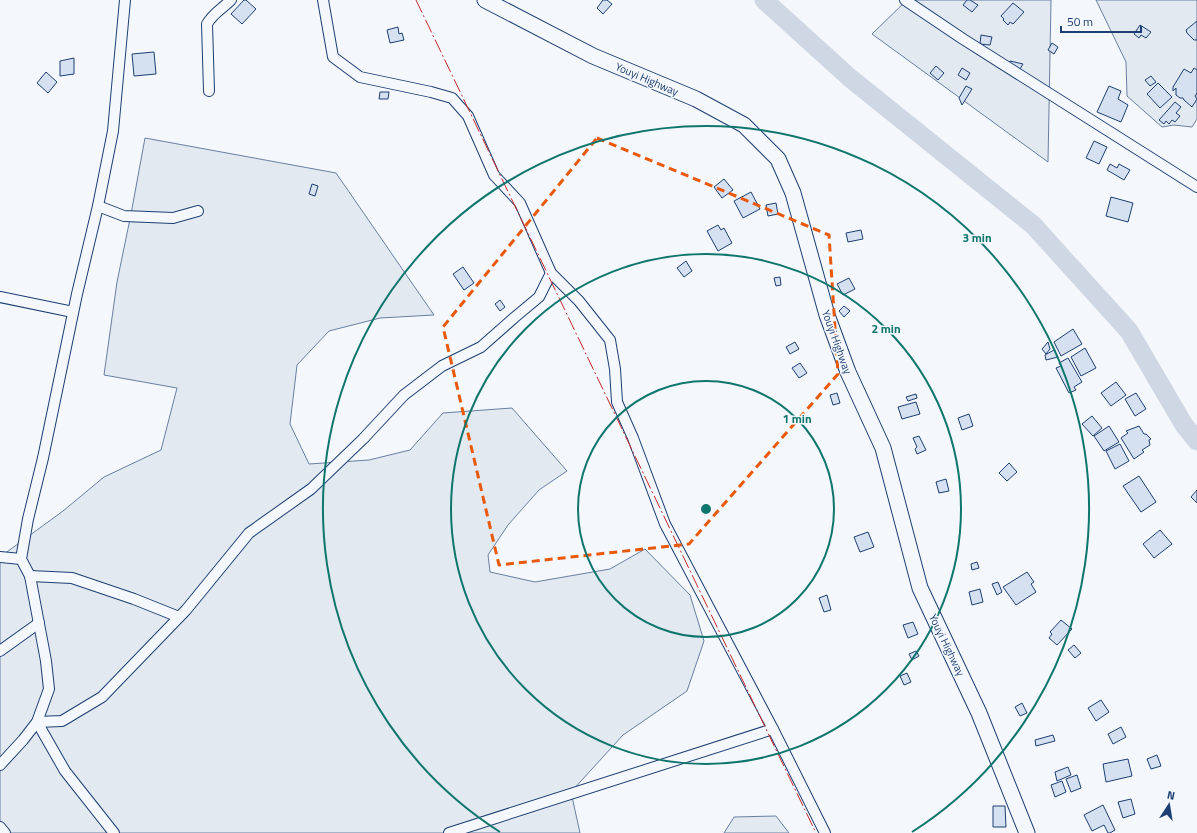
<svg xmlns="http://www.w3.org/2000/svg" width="1197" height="833" font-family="'Titillium Web',sans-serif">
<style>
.green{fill:#e3e9f0;stroke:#687fa3}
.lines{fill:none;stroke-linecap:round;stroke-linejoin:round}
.river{stroke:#cfd7e4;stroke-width:19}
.building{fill:#d5e0f0;stroke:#1d3f73}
.street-casing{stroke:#1d3f73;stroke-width:12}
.primary-casing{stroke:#1d3f73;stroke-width:17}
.street{stroke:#f4f7fb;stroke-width:10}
.primary{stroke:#f4f7fb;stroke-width:15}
.power{stroke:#c62828;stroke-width:1;stroke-dasharray:14 3 2 3;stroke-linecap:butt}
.marked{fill:none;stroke:#e8590c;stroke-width:3;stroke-dasharray:8 5;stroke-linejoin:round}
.ring{fill:none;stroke:#0f766e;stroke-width:2}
.labels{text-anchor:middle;stroke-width:3;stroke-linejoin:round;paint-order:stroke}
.street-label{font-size:11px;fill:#1d3f73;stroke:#f4f7fb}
.centre{fill:#0f766e;stroke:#f4f7fb;stroke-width:2}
.ring-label{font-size:12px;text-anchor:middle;font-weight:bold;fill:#0f766e;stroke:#f4f7fb;stroke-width:3;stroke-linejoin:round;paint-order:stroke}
</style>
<rect width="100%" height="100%" fill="#f4f7fb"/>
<g class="green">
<polygon points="907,0 1051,0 1048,162 872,34"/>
<polygon points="1096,0 1197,0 1197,119 1192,127 1174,125 1162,127 1127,96 1126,62"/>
<polygon points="145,138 336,173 434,315 380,318 329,331 297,365 290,424 309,464 369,460 410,450 443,413 512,408 567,471 539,490 508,525 488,555 490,572 535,582 610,569 645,549 690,595 704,641 687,691 623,735 571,792 580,833 0,833 0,557 63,511 104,477 161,450 177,388 104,375 117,282 131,214"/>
<polygon points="776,816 789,833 724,833 734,817"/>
</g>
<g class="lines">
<polyline class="river" points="764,0 850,78 1033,225 1129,331 1184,425 1197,441"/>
</g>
<g class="building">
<polygon points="244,0 246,0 256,9 242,24 231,14"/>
<polygon points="603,0 607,0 612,4 603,14 597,8"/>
<polygon points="967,0 970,0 978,5 972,12 963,5"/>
<polygon points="1013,3 1024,12 1013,24 1010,22 1008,25 1003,20 1004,19 1001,16"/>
<polygon points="1197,21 1197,40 1194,40 1187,33 1186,30"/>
<polygon points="1140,25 1151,32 1146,38 1141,35 1139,38 1134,34"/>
<polygon points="398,27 399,34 402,33 404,40 390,43 387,30"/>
<polygon points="981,35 992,37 990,45 980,44"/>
<polygon points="1052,43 1058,47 1054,54 1048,50"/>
<polygon points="154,52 156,74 134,76 132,54"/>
<polygon points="74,58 74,74 60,76 60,61"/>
<polygon points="1010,61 1023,64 1017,74 1006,68"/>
<polygon points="936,66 944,73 938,80 930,73"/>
<polygon points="962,68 970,73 966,80 958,75"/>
<polygon points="1194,68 1197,70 1197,93 1195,96 1197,99 1192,107 1184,100 1183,98 1180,98 1176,95 1176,88 1173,91 1173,87 1184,69 1191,73"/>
<polygon points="46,72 57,82 48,93 37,83"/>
<polygon points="1151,76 1156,82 1150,86 1145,80"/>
<polygon points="1158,83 1172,97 1160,108 1147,94"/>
<polygon points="966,86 972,89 962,105 959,98"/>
<polygon points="1109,86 1121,91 1118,99 1128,105 1121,122 1097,112"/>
<polygon points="380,92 389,92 388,99 379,99"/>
<polygon points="1175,102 1181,107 1176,113 1180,116 1175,122 1172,120 1169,124 1166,121 1164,124 1159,120"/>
<polygon points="1094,141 1107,147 1099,164 1086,158"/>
<polygon points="1110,164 1117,168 1119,164 1130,170 1124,180 1107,170"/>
<polygon points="724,179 733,190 722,198 714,187"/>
<polygon points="312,184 318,186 315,196 309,194"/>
<polygon points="751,192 760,209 743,218 734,201"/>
<polygon points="1111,197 1133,203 1128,222 1106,216"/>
<polygon points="776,203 778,214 768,216 766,205"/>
<polygon points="718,225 721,230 724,228 732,243 718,251 707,231"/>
<polygon points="861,230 863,239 848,242 846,233"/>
<polygon points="686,261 692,271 684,277 677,268"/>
<polygon points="463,267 474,283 464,290 453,274"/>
<polygon points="780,277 781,285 776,286 774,278"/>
<polygon points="849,278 855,289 843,295 837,284"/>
<polygon points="500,300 505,307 500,311 495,304"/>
<polygon points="844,306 850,311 844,317 839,311"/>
<polygon points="1073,329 1082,344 1061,356 1054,342"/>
<polygon points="795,342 799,349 790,354 786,347"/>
<polygon points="1048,342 1050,349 1046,354 1042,349"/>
<polygon points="1085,348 1096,368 1081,376 1071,357"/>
<polygon points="1054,350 1058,357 1046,360 1045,355"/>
<polygon points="1068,358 1082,382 1074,387 1076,390 1069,393 1056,368 1061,366 1059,363"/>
<polygon points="800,363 807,373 799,378 792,368"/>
<polygon points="1116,382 1126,395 1111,406 1101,393"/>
<polygon points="837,393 840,403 833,405 830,395"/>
<polygon points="1136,393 1146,409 1135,416 1125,399"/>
<polygon points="916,394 917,398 908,401 906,397"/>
<polygon points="916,402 920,414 902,419 898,407"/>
<polygon points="969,414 973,426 962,430 958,418"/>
<polygon points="1092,416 1102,428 1093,436 1082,424"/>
<polygon points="1109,426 1119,442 1104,451 1094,436"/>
<polygon points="1139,426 1144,434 1146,434 1151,439 1149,440 1150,445 1142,450 1144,452 1134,459 1121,438 1128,433 1126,431"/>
<polygon points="919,436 926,450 917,454 915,449 917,447 913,438"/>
<polygon points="1120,444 1129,461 1115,469 1106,451"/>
<polygon points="1009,463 1017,472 1007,481 999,473"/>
<polygon points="1139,476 1156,502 1141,512 1123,486"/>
<polygon points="946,479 949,491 939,493 936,482"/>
<polygon points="1197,490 1197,503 1191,497"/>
<polygon points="1160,530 1172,544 1154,558 1143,544"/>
<polygon points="868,532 874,547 860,552 854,537"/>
<polygon points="977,562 979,568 972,570 971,564"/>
<polygon points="1027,572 1034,582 1031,584 1036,592 1016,605 1003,587"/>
<polygon points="998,582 1002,592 997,595 992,584"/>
<polygon points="980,589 983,602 972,605 969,592"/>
<polygon points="827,595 831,610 824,612 819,598"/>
<polygon points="1061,620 1072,629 1057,645 1049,638 1052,634 1050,632"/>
<polygon points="913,622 918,634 908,638 903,625"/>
<polygon points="1074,645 1081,653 1075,658 1068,650"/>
<polygon points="916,651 919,656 912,660 909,654"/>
<polygon points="907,673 911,682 904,685 900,676"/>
<polygon points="1101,700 1109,712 1096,721 1088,708"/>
<polygon points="1022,703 1027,713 1020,716 1015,707"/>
<polygon points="1121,727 1126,737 1113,744 1108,734"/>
<polygon points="1053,735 1055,741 1036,746 1035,740"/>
<polygon points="1157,755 1161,766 1151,769 1147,759"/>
<polygon points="1128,759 1132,776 1106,782 1103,764"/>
<polygon points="1068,767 1071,775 1057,781 1055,772"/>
<polygon points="1077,775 1081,788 1071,792 1066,779"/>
<polygon points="1062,781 1066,792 1055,797 1051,785"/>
<polygon points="1131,799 1135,814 1123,818 1118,802"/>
<polygon points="1103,805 1115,830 1110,833 1108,833 1104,825 1092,831 1084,815"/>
<polygon points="993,806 1005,806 1006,827 993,827"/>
</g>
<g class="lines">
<g class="street-casing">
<g id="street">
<polyline points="323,0 333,57 360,77 431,92 452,98 468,116 494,175 520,203 551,273 579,301 610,340 615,369 617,402 633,438 665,524 773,729 825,833"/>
<polyline points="905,0 963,39 1197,187"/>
<path d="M 209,91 L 207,24 C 213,13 222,9 231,0"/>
<polyline points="98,206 124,216 173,218 198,211"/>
<polyline points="0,297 73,312"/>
<polyline points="0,557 21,559"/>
<polyline points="30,576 72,578 134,599 179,617"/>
<polyline points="0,651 39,623"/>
<polyline points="0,765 23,740 37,722 49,689 46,661 30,576 21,559 28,519 43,458 77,294 98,206 113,131 125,0"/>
<polyline points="0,827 5,833"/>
<polyline points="114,833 65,771 37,722 62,721 102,697 186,610 249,533 311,489 363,439 404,395 442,366 481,347 515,317 539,297 551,273"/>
<polyline points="449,833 773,729"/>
</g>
</g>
<g class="primary-casing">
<polyline id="primary" points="485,0 593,56 696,99 744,125 778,159 793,193 827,315 848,372 883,448 920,588 979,713 1027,833"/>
</g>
<use href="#street" class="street"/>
<use href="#primary" class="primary"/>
<polyline class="power" points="416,0 816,833"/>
</g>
<path class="marked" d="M 597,138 L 829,235 L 838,374 L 689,544 L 499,565 L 443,327 Z"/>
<g class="ring">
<circle cx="706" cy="509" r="128"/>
<circle cx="706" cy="509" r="255"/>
<path d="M500 832A383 383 0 1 1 912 832"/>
</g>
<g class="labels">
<g class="street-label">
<text transform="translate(647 79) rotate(23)" y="4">Youyi Highway</text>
<text transform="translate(837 342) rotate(70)" y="4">Youyi Highway</text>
<text transform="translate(947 645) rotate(64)" y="4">Youyi Highway</text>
</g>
</g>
<circle cx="706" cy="509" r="6" class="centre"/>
<g class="ring-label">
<text x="977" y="242">3 min</text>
<text x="886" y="333">2 min</text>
<text x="797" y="423">1 min</text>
</g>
<g transform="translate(1169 805) rotate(12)" stroke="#f4f7fb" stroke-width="3" paint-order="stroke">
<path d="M0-3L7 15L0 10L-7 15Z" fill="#1d3f73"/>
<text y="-6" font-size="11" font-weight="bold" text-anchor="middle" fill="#1d3f73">N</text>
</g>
<path d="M1061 26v6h80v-6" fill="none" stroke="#1d3f73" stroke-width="2"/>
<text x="1067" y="26" font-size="12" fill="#1d3f73" stroke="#f4f7fb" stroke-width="3" paint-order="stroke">50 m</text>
</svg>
